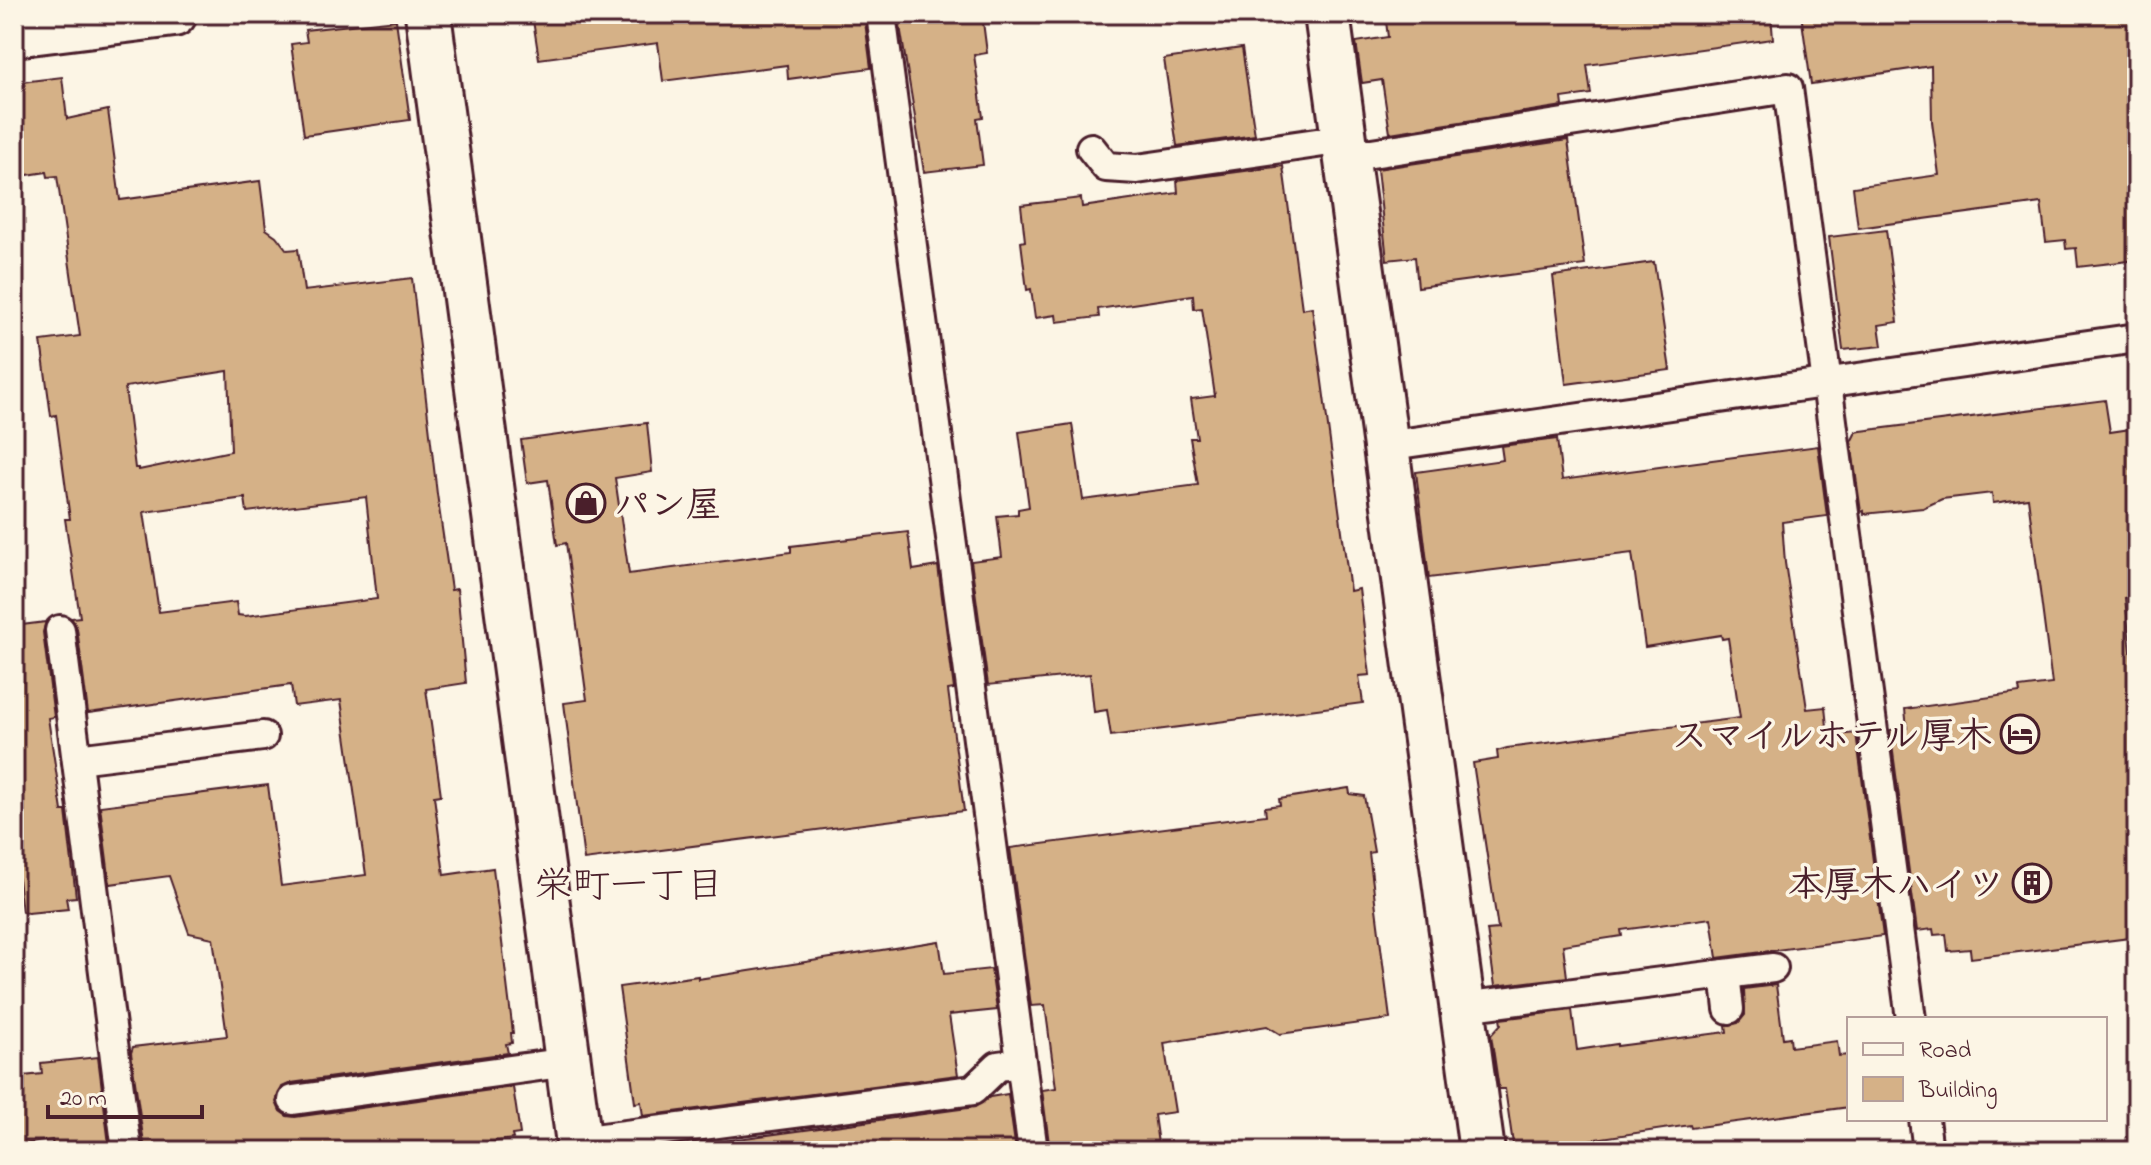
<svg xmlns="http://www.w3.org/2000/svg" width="2151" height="1165" font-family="'Indie Flower','Klee One',sans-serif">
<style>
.building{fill:#d5b187;stroke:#4a1f2b;stroke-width:2;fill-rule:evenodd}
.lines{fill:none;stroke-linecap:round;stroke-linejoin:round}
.service-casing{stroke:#4a1f2b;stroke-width:34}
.minor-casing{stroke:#4a1f2b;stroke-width:50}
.service{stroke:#fcf5e5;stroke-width:28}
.minor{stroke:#fcf5e5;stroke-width:44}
.labels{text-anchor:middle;stroke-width:7;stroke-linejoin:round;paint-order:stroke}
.poi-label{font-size:36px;font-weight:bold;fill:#4a1f2b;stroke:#fcf5e5;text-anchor:end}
.neighbourhood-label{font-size:38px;fill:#4a1f2b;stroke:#fcf5e5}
</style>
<rect width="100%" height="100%" fill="#fcf5e5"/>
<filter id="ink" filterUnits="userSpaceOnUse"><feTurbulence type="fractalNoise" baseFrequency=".0125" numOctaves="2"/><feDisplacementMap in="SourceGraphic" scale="16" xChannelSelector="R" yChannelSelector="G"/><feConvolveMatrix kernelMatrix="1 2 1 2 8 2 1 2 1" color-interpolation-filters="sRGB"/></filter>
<g filter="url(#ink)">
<g class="building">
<polygon points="532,14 864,14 871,68 788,79 787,65 663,81 658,43 539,59"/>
<polygon points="898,14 982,14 987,53 974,55 983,117 977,118 983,165 924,172"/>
<polygon points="1385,14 1771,14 1773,39 1587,65 1591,94 1562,98 1563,106 1390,133 1382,80 1362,83 1356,42 1388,37"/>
<polygon points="1801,14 2137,14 2137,260 2078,267 2076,248 2066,249 2065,240 2046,242 2041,203 1858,228 1853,187 1939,175 1932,122 1931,66 1811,84"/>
<polygon points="396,20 410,120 304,135 291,44 307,42 305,30"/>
<polygon points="1242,48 1255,135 1177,146 1164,59"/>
<path d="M 62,77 L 67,119 L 108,110 L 120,200 L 260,181 L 266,229 L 276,236 L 287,250 L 298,249 L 304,291 L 412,278 L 437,494 L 451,590 L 457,589 L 466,683 L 426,689 L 441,795 L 434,796 L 444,875 L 493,868 L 513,1033 L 511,1033 L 512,1043 L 506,1044 L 508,1053 L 291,1083 L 282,1087 L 276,1102 L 280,1111 L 287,1116 L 295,1117 L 513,1087 L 520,1134 L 512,1135 L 513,1139 L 427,1151 L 145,1151 L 131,1053 L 133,1047 L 227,1036 L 213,938 L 189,933 L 169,876 L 110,884 L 100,806 L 268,785 L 281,886 L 366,875 L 341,700 L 294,706 L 291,685 L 88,713 L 77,628 L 71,618 L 80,617 L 65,519 L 70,519 L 56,415 L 51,416 L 41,341 L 80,336 L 57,176 L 48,177 L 47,172 L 14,177 L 14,83 ZM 228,371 L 231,451 L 139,470 L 139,468 L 135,468 L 125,387 ZM 366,497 L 377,599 L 245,616 L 238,615 L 236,602 L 159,612 L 144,512 L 245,498 L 247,512 Z"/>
<polygon points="1568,140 1585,265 1418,287 1415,257 1387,260 1377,169"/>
<polygon points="1283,166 1302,309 1312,307 1350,591 1359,589 1370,675 1359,676 1363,703 1111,736 1107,710 1094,712 1090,674 988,685 971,561 1002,557 997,516 1018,514 1018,509 1029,507 1019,432 1072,424 1083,500 1198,485 1190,438 1197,438 1191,399 1215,396 1202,308 1194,309 1193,295 1098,309 1099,317 1057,322 1056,315 1035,318 1031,289 1027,290 1021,242 1025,241 1021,205 1081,198 1082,207 1178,193 1177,180"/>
<polygon points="1886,230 1898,322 1879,325 1882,346 1843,350 1829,237"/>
<polygon points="1654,262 1670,370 1566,384 1553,276"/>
<polygon points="2105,400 2110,432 2137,428 2137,597 2125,598 2134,679 2137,678 2137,937 1971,958 1970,949 1948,951 1946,934 1934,935 1933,929 1917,931 1890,730 1907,728 1905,709 2020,693 2019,688 2052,684 2028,498 1993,503 1992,493 1942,499 1923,508 1864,514 1864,511 1861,512 1851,442 1856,432 1861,431"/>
<polygon points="647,423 652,472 615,478 629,574 791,552 791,546 908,532 913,570 938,566 954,689 948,690 964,811 584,860 564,703 587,700 566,543 557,545 548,480 527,483 521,440"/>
<polygon points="1557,439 1562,480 1818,446 1827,516 1782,522 1785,563 1807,709 1825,707 1828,736 1856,733 1883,936 1717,958 1711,918 1621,930 1622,936 1563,945 1567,977 1495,986 1487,930 1498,929 1473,763 1498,759 1497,751 1507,748 1740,718 1728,638 1722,639 1721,635 1645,647 1632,553 1429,578 1416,472 1503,460 1501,446"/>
<polygon points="46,622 43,632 54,717 48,718 62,811 66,811 76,897 66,898 68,909 28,913 22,912 14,845 14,626"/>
<polygon points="1349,788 1350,794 1364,796 1374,852 1369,853 1390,1019 1280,1034 1267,1026 1164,1043 1175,1112 1154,1115 1159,1151 1050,1151 1042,1090 1056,1088 1045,1005 1031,1006 1010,848 1266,815 1265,807 1280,805 1279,799"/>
<polygon points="939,941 944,974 991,969 997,1010 949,1015 958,1075 643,1116 641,1102 635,1103 619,987 698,976 698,979"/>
<polygon points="1776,985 1783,1038 1790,1037 1791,1047 1837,1041 1839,1056 1849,1055 1849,1107 1691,1128 1690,1125 1514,1151 1505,1089 1499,1089 1491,1035 1501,1024 1500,1019 1572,1010 1577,1050 1617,1044 1617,1046 1727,1032 1726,1025 1738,1023 1745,1015 1744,989"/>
<polygon points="98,1057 109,1144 66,1149 65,1146 53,1147 52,1140 14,1145 14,1077 42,1074 41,1063"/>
<polygon points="1008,1094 1016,1151 648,1151 975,1107 990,1097"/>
</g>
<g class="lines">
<g class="service-casing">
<g id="service">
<polyline points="881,14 1033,1151"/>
<polyline points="1091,148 1106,167 1137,169 1344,139"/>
<path d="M 1346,157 L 1788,88 C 1827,398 1871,708 1911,1019"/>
<polyline points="1385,446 2137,338"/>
<polyline points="60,630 127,1151"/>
<polyline points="77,759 263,736"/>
<polyline points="1725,974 1729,1009"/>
<polyline points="1463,1007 1773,968"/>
<polyline points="293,1100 568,1062"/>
<polyline points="1924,1119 1928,1151"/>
<polyline points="579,1141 973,1090 998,1066 1021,1063"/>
</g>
</g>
<g class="minor-casing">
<g id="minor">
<polyline points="428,14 580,1151"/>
<polyline points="1327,14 1482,1151"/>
<polyline points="14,34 174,14"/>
</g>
</g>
<use href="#service" class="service"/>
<use href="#minor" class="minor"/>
</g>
</g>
<defs>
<g id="shop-ring" transform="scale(2)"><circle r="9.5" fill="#fcf5e5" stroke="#4a1f2b" stroke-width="1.5"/><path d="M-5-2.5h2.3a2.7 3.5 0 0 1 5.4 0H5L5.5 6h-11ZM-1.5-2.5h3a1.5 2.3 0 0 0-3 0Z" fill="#4a1f2b"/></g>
<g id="hotel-ring" transform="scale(2)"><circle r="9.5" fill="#fcf5e5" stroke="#4a1f2b" stroke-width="1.5"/><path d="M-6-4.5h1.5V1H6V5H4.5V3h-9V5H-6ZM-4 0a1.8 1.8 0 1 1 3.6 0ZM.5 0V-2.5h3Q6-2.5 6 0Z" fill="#4a1f2b"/></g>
<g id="building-ring" transform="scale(2)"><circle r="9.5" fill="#fcf5e5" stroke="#4a1f2b" stroke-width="1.5"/><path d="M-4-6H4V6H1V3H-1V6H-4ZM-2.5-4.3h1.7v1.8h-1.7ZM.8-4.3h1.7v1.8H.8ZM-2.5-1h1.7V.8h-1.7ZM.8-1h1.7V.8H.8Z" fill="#4a1f2b"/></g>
</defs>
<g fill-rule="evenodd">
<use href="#shop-ring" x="586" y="503"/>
<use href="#hotel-ring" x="2020" y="734"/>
<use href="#building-ring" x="2032" y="883"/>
</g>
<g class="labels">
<g class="poi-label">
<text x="614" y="516" text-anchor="start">パン屋</text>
<text x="1992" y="747">スマイルホテル厚木</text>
<text x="2004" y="896">本厚木ハイツ</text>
</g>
<g class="neighbourhood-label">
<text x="629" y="897">栄町一丁目</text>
</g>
</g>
<rect width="2151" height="1165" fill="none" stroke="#fcf5e5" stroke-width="48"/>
<rect x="24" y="24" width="2103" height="1117" fill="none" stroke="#4a1f2b" stroke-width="3" filter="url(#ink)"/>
<rect x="1847" y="1017" width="260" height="104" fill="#fcf5e5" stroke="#b59f9b" stroke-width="2"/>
<rect x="1863" y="1043" width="40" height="12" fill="#fcf5e5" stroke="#b59f9b" stroke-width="2"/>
<text x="1919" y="1057" font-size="24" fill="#4a1f2b">Road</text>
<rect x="1863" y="1077" width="40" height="24" fill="#d5b187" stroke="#b59f9b" stroke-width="2"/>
<text x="1919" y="1097" font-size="24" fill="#4a1f2b">Building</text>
<path d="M48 1105v12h154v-12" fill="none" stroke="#4a1f2b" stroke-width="4"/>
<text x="60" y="1105" font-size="24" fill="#4a1f2b" stroke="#fcf5e5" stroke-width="6" paint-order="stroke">20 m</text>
</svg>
